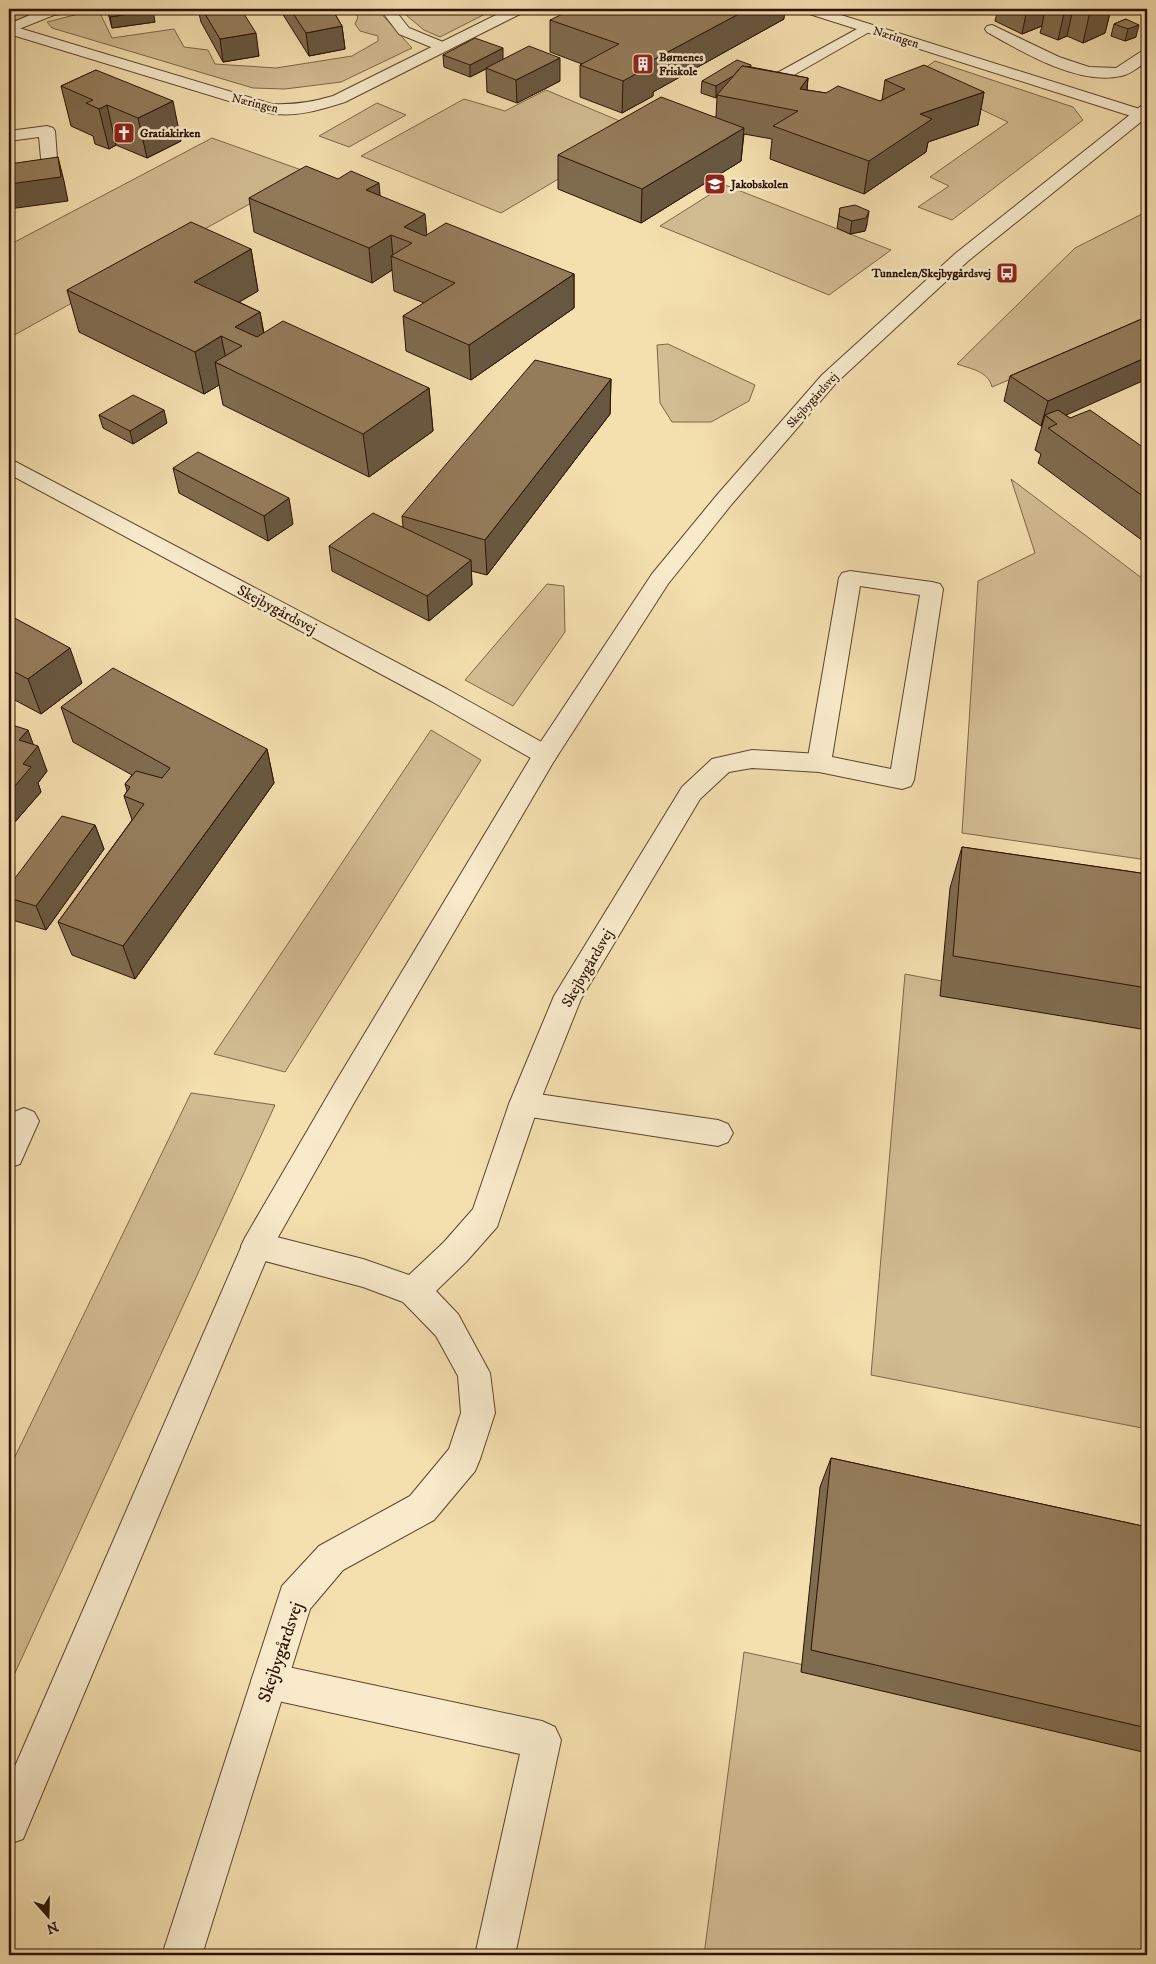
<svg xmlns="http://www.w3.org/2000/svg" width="1156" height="1964" font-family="'IM FELL DW Pica',serif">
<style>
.green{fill:#d2bc91;stroke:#7e6648}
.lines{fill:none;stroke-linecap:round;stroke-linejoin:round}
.service-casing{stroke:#5d442c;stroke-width:2}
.minor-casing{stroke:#5d442c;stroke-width:2}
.tertiary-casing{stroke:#5d442c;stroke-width:2}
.service{fill:#f8eacb;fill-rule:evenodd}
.minor{fill:#f8eacb;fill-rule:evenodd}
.tertiary{fill:#f8eacb;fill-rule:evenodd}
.wall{fill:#7f6b4e;stroke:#2b1000}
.shaded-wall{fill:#685740;stroke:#2b1000}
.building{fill:#947c5b;stroke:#2b1000}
.labels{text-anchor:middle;stroke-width:5;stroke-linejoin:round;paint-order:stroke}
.far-street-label{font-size:12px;fill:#2b1000;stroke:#f8eacb}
.far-poi-label{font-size:12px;font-weight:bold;fill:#2b1000;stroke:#f8eacb;text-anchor:start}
.street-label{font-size:15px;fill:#2b1000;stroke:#f8eacb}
.near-street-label{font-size:18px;fill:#2b1000;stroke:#f8eacb}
</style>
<rect width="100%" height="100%" fill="#f4dfaf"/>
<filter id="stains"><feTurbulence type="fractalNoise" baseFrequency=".004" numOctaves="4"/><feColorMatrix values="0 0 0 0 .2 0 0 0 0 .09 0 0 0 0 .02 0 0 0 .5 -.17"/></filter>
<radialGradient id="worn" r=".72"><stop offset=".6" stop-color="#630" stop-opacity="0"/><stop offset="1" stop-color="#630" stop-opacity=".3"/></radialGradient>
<g class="green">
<polygon points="9,9 47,9 13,21 9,20"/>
<polygon points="98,9 112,38 174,29 184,47 208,50 215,64 276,68 352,56 378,41 378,36 360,31 355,24 358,17 351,9 377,9 412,48 341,82 285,89 253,88 52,28 47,22"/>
<polygon points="446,9 495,9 440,37 424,30 406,15"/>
<polygon points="935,61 1073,107 1083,120 952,220 918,207 949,186 930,177 1008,122 912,77"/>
<polygon points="546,90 641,130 501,213 361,156 464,99 505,111"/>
<polygon points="377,103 406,115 349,147 319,136"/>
<polygon points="212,138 307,172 9,338 9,245"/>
<polygon points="725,185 891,250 829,295 660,226"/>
<path d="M 1146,212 L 1147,316 L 1123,332 L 992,387 C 988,371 971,369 957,364 L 1075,248 Z"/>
<polygon points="668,344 755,385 749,401 711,422 672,422 660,403 657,345"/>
<polygon points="1011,479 1147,582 1147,860 962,833 978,581 1035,553"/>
<polygon points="547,584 564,586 565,632 513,706 465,680"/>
<polygon points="431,730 481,760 285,1072 214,1054"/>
<polygon points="905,974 1147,1020 1147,1429 871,1375"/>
<polygon points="191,1093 275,1105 9,1686 9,1469"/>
<polygon points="744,1652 1147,1739 1147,1955 704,1955"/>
</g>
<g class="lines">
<g class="service-casing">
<g id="service">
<polygon points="44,9 76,9 74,12 54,15 9,33 9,24"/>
<polygon points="380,9 394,9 409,28 448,44 451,47 448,50 443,52 399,34"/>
<polygon points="866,24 871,25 873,28 871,31 778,84 768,84 765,81 768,78"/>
<polygon points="47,126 53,128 55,131 57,158 55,162 43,162 41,158 39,137 9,141 9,131"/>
<path d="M 850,571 L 932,582 L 940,584 L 943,589 L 914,780 L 911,786 L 902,789 L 819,772 L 810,769 L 807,763 L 839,578 L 842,573 ZM 860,586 L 920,595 L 891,769 L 832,757 Z"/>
<polygon points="524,1092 718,1120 728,1124 733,1133 728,1142 718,1146 524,1116 514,1113 509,1104 514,1095"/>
<polygon points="269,1663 542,1721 555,1727 561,1740 515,1955 475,1955 520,1754 269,1699 256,1694 251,1681 256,1668"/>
</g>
</g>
<g class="minor-casing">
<g id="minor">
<path d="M 508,9 L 526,9 L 524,12 L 345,102 C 320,110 291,119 265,112 L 9,34 L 9,25 L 272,104 C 294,105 313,102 333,96 Z"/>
<polygon points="801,9 822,9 1146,111 1147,115 1140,119 1134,117 803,12"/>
<path d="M 992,25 L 1059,57 L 1089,67 L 1116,68 L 1142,51 L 1147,49 L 1147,61 C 1139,67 1131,74 1121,76 C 1079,86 1022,52 987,32 L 985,29 L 987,26 Z"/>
<polygon points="9,460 16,462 447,689 554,749 557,755 554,761 545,764 536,761 431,701 9,474"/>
<polygon points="752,750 819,754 828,757 831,763 828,769 819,772 752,768 729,772 700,799 581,999 539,1104 497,1227 466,1262 436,1291 458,1314 490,1373 495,1413 480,1459 475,1471 434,1520 343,1570 310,1609 202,1955 162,1955 282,1586 319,1546 410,1496 449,1449 461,1413 458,1376 436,1336 403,1302 363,1287 246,1256 241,1246 246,1236 257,1232 363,1259 409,1275 444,1242 473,1209 509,1104 554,996 682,787 712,759"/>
<polygon points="24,1108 34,1112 39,1121 20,1164 9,1168 9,1122 14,1112"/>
</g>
</g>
<g class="tertiary-casing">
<polygon id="tertiary" points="1147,104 1147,117 968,261 836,383 731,505 668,584 554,761 355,1101 269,1253 23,1839 9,1844 9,1780 246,1236 335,1083 536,749 652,574 717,495 822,375 956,253 1141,106"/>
</g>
<use href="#service" class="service"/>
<use href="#minor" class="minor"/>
<use href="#tertiary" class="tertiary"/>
</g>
<g class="wall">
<polygon points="107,9 155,22 112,28"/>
<polygon points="198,9 241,9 259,56 223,62 201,22"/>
<polygon points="271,9 332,9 342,26 345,49 309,56 282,13 274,14"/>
<polygon points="873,9 894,9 885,13"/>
<polygon points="998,9 1111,9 1105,33 1083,43 1067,36 1058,40 1040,33 1042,26 1022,34 995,21"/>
<polygon points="784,19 653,92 653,96 622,113 580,97 580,65 582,64 550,52 550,20"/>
<polygon points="1126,19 1136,37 1125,41 1111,36 1114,24"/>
<polygon points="443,55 503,60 560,81 517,103 487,92 486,69 470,77 444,67"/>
<polygon points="751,67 808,78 807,90 826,93 880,101 882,100 885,80 984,92 978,125 928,142 926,152 864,194 770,159 772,139 744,134 741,161 641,223 558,189 558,155 716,117 717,97 716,98 701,93 702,81"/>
<polygon points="96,70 181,141 147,158 116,145 109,149 95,144 93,136 71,126 61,86"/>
<polygon points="380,196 427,235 574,274 574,308 471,380 406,351 403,316 424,303 394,291 392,270 372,283 254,232 249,198"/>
<polygon points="840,208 867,224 865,231 850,234 837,228"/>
<polygon points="251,249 258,291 239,302 260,312 264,333 429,388 433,431 369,477 223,405 219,385 204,394 79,332 67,290"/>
<polygon points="1144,318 1066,415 1070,418 1147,450 1147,544 1038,463 1041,454 1035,450 1042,426 1041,426 1004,401 1010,376"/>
<polygon points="611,379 610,414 487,575 471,571 472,585 429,621 332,571 329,546 403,527 402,516"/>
<polygon points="99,415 167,423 133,444 103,428"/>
<polygon points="173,468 293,524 268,541 179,493"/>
<polygon points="9,615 82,683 41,714 9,697"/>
<polygon points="61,707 267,749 274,783 135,979 72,955 58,922 132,820 124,796 127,791 125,784 132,775 73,742"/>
<polygon points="9,724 34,745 47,771 38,783 41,792 14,823 9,822"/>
<polygon points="95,825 104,849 46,930 12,920 9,912 9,886"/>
<polygon points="962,847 1147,874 1147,1030 940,996 950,888"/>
<polygon points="831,1458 1147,1527 1147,1753 801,1672 820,1487"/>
</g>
<g class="shaded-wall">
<polygon points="273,9 281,9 282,13 274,14"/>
<polygon points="748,9 785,9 784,19 653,92 653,96 622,113 623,81 649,62"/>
<polygon points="885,9 894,9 885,13"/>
<polygon points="1027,9 1045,9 1042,26 1022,34"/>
<polygon points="1065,9 1073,9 1067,36 1058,40"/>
<polygon points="1096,9 1111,9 1105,33 1083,43 1090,11"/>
<polygon points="153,10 155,22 112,28 110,17"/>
<polygon points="1139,25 1136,37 1125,41 1128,29"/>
<polygon points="342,26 345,49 309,56 306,33"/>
<polygon points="256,33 259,56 223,62 220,39"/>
<polygon points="503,48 503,60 470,77 470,65"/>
<polygon points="560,58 560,81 517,103 516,80"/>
<polygon points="751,65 750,77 717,95 717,97 716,98 716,86"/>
<polygon points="808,78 805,111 800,89"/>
<polygon points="984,92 978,125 928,142 926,152 864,194 869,161 920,114"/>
<polygon points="173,101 181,141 147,158 138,118"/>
<polygon points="107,105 116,145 109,149 99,109"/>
<polygon points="744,128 741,161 641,223 642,189"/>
<polygon points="58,157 64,181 68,201 9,209 9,184"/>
<polygon points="379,183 382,216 366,190"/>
<polygon points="869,211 867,224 865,231 850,234 852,221"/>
<polygon points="425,214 428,248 412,243 404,227"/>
<polygon points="391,235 393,257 391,256 392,270 372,283 369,248"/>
<polygon points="251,249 258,291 202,324 194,282"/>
<polygon points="574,274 574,308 471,380 469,345"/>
<polygon points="260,312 267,354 242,346 235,327"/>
<polygon points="221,336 228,368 215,362 219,385 204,394 195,352"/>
<polygon points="1147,357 1147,379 1053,421 1045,415 1042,426 1041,426 1048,401"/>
<polygon points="611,379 610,414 487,575 485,540"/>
<polygon points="429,388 433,431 369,477 363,434"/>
<polygon points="164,410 167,423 133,444 130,431"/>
<polygon points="289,498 293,524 268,541 264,516"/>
<polygon points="471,560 472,585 429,621 427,596"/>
<polygon points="70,648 82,683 41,714 28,679"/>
<polygon points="28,730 35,749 38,746 47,771 38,783 41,792 14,823 9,810 9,793 23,764 19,740"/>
<polygon points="267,749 274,783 135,979 123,946"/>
<polygon points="95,825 104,849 46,930 36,906"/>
</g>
<g class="building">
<polygon points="107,9 152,9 153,10 110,17"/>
<polygon points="202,9 241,9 256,33 220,39"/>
<polygon points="290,9 332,9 342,26 306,33"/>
<polygon points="573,9 748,9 649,62 654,64 623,81 580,65 619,44 550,20"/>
<polygon points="1084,9 1096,9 1090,11"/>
<polygon points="1126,19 1139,25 1128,29 1114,24"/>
<polygon points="475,38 503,48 470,65 443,55"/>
<polygon points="529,46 560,58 516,80 486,68"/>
<polygon points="737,60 751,65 749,67 742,66 733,76 716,86 702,81"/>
<polygon points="924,65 984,92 920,114 932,119 869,161 773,126 798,111 717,95 742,66 808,78 800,89 826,93 838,86 880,101 905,89 885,80"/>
<polygon points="96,70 173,101 138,118 107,105 99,109 86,103 93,100 61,86"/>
<polygon points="661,97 744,128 642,189 558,155"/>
<polygon points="58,157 61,177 9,184 9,164"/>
<polygon points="306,166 338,179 351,171 379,183 366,190 425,214 404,227 425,236 446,223 574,274 469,345 403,316 455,283 391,256 412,243 391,235 369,248 249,198"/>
<polygon points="855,205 869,211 866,218 852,221 839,216 840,208"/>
<polygon points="191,222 251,249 194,282 260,312 235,327 257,337 283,321 429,388 363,434 215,362 242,346 221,336 195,352 67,290"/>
<polygon points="1144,318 1147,320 1147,357 1048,401 1010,376"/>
<polygon points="535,360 611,379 485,540 402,516"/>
<polygon points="133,395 164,410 130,431 99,415"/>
<polygon points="1058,410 1070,418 1090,410 1147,450 1147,499 1048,428 1057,424 1045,415"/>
<polygon points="198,452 289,498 264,516 173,468"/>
<polygon points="373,513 471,560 427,596 329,546"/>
<polygon points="9,615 70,648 28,679 9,669"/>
<polygon points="113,668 267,749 123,946 58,922 144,804 124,796 130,787 125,784 136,771 162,778 170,768 61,707"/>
<polygon points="9,724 28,730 19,740 38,746 23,764 31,767 9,793"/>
<polygon points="62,816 95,825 36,906 9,898 9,886"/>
<polygon points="962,847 1147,874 1147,988 953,956"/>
<polygon points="831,1458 1147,1527 1147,1728 811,1650"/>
</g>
<defs>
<g id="building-square" transform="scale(1.125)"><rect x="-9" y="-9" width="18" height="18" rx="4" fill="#8f2418" stroke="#f8eacb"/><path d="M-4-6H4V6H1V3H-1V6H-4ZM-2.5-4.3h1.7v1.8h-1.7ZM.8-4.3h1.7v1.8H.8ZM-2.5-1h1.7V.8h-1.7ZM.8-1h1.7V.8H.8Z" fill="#fff"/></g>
<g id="church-square" transform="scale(1.125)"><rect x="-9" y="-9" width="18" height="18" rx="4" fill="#8f2418" stroke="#f8eacb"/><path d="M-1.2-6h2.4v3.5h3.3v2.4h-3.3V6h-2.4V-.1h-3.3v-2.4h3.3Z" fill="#fff"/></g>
<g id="school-square" transform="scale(1.125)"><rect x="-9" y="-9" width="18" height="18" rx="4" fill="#8f2418" stroke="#f8eacb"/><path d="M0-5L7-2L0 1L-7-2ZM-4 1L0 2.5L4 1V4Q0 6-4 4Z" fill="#fff"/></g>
<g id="bus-square" transform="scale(1.125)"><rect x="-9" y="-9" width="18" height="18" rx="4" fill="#8f2418" stroke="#f8eacb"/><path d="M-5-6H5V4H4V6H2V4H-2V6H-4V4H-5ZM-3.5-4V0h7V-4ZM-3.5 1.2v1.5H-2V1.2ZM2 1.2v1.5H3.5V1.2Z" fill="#fff"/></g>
</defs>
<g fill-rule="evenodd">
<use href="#building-square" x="643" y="64"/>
<use href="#church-square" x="124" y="133"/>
<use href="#school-square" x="715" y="184"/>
<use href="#bus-square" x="1007" y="273"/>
</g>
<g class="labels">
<g class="far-street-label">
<text transform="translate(896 37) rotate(17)" y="4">Næringen</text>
<text transform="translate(255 103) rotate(14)" y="4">Næringen</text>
<text transform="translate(812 400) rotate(-48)" y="4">Skejbygårdsvej</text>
</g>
<g class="far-poi-label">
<text x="659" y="61">Børnenes<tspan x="659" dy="14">Friskole</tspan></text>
<text x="140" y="137">Gratiakirken</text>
<text x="731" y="188">Jakobskolen</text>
<text x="991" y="277" text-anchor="end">Tunnelen/Skejbygårdsvej</text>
</g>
<g class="street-label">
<text transform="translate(277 609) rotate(28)" y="5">Skejbygårdsvej</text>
<text transform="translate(587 968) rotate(-60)" y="5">Skejbygårdsvej</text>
</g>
<g class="near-street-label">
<text transform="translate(280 1652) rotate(-71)" y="6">Skejbygårdsvej</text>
</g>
</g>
<rect width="1156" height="1964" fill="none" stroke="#f4dfaf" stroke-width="30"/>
<rect x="10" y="10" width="1136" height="1944" fill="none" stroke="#2b1000" stroke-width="2.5"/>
<rect x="15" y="15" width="1126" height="1934" fill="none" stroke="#2b1000"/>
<g transform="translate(48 1916) rotate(160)" stroke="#f8eacb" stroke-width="4" paint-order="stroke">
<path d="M0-4L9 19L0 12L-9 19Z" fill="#2b1000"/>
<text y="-8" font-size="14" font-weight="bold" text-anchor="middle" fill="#2b1000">N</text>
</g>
<rect width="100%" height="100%" filter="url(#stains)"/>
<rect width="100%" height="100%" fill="url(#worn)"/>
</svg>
